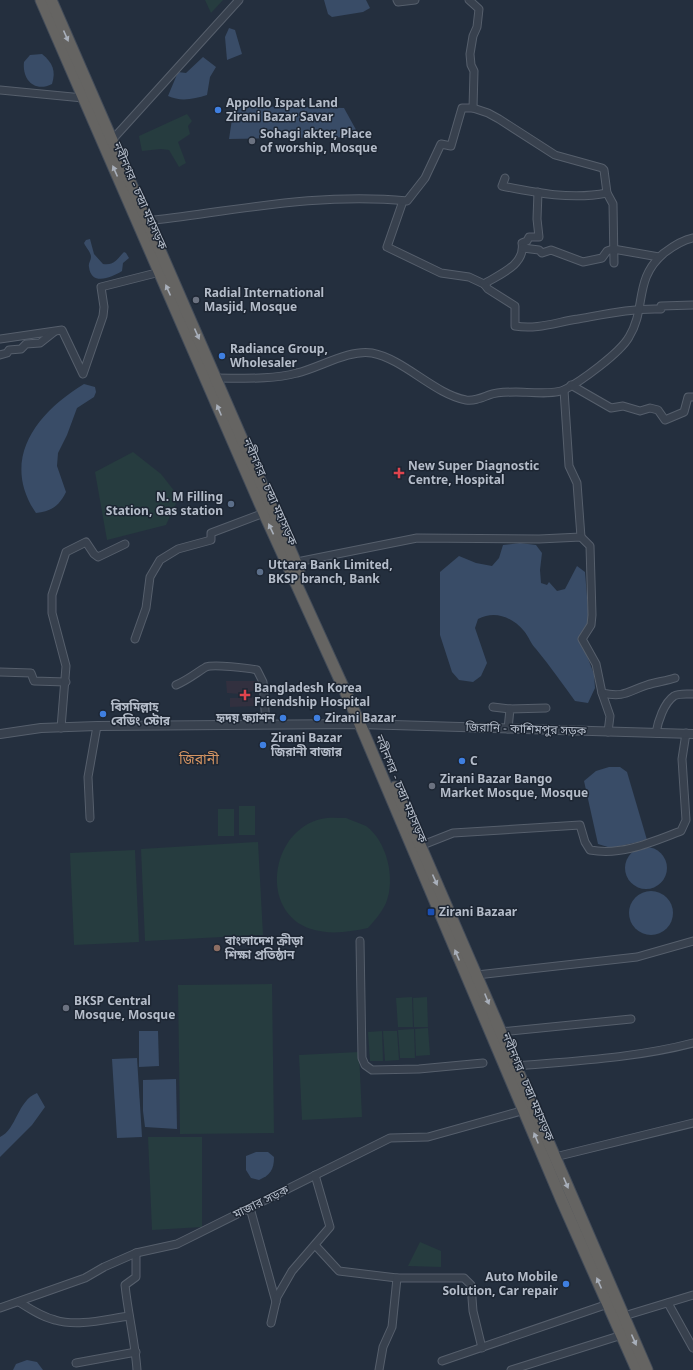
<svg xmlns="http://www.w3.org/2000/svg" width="693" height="1370" font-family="'Noto Sans','Noto Sans Bengali',sans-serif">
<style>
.medical{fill:#32303f}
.green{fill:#263c3f}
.water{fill:#394c67}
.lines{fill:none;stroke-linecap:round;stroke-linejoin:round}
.minor-casing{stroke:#565f6c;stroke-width:9}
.tertiary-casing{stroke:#565f6c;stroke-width:10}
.trunk-casing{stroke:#434c59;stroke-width:13}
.minor{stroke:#38414e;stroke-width:7}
.tertiary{stroke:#38414e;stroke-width:8}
.trunk{stroke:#656462;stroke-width:11}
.oneway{fill:#a8afba}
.shop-dot{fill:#3f7fe0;stroke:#1d2633;stroke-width:1.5}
.worship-dot{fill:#6b7280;stroke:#1d2633;stroke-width:1.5}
.health-dot{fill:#e0444e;stroke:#1d2633;stroke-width:1.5}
.service-dot{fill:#5c6f8a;stroke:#1d2633;stroke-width:1.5}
.transit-dot{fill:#1a4fb4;stroke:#1d2633;stroke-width:1.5}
.education-dot{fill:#8d6e63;stroke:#1d2633;stroke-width:1.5}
.labels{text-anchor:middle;stroke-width:3;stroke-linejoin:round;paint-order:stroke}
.poi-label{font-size:12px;font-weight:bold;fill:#b4bcc9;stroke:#1d2633;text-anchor:start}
.street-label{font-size:12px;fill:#b4bcc9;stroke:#1d2633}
.quarter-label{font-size:14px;fill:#d59563;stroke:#1d2633}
</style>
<rect width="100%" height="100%" fill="#242f3e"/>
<polygon class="medical" points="226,681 261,681 261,690 250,691 250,697 258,698 258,706 230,707 230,698 240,698 240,694 227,693"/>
<g class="green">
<polygon points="205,0 223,0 211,13"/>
<polygon points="187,114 192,121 188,126 190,134 178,142 186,163 179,167 169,150 161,149 142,151 139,136"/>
<polygon points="133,452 161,474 179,497 166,525 107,540 95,472"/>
<rect x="239" y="806" width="16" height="29"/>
<rect x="218" y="809" width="16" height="27"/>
<path d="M 346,818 C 352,821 360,823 366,826 C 387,841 396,879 386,903 C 382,912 375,920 368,928 C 349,932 330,935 311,929 C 259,912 270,831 321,819 C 329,817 338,818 346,818 Z"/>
<polygon points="258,842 263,935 145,941 141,849"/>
<polygon points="135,850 139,942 74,945 70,853"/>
<polygon points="272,984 274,1133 180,1134 178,985"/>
<polygon points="412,997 413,1027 398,1027 396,998"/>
<polygon points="427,997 428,1027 414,1027 413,998"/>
<polygon points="428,1028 430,1055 416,1056 415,1029"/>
<polygon points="414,1029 415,1058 400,1058 398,1030"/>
<polygon points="382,1031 383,1061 370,1061 368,1032"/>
<polygon points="383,1031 397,1031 399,1060 385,1061"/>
<polygon points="359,1052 362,1117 302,1120 299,1055"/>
<polygon points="148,1137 202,1137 202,1227 152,1230"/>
<polygon points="420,1242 441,1251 441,1267 408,1266"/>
</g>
<g class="water">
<polygon points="324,0 366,0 370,8 363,12 332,17 328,14"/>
<polygon points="229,28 235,30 242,54 227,60 225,37"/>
<path d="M 42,54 C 53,63 56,71 52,84 C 34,93 22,79 24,62 L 30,55 Z"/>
<path d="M 203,57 L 216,67 L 210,77 L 207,95 C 194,99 181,102 168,96 L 178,72 L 186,73 Z"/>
<polygon points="234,106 344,108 360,137 229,139"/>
<path d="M 90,239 L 94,254 L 103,264 C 114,266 117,259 124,252 L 126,253 L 129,258 L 123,263 L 122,271 C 111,278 91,286 89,267 C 88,263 91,261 91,257 C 91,252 86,248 84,243 L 86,240 Z"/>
<path d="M 84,384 L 95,387 L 96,392 L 94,397 L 77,408 L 67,435 L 58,453 L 57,466 L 66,492 C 59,506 52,511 36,513 C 0,460 36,413 84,384 Z"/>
<path d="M 520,543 L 536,545 L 542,553 L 540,570 L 541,583 L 547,585 L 549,582 L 557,591 L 565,589 L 577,566 L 585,572 L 589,621 L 580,638 L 594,674 L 595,688 L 588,703 L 575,701 C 562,683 550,666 536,649 C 531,644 529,637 524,631 C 512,617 495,610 478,619 L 475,628 L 487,663 L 481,676 L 473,682 L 459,680 L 452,672 L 440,635 L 440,572 L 459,556 L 476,563 L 492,566 L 499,558 L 503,545 Z"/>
<polygon points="609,767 620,767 627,772 647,840 611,848 598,844 584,781 596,771"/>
<circle cx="646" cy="868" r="21"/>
<circle cx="651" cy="913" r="22"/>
<polygon points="139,1031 158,1031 159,1066 139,1067"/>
<polygon points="137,1058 142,1137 117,1138 112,1059"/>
<polygon points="176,1079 177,1129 145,1127 143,1111 143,1080"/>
<path d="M 37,1093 L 45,1107 L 32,1125 L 0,1157 L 0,1137 C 17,1129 17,1101 37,1093 Z"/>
<path d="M 256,1152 L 268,1152 L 274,1157 C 274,1170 270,1175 259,1180 L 251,1178 L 246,1170 L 246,1156 Z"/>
<polygon points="27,1360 37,1362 43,1370 13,1370 16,1364"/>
</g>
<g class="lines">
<g class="minor-casing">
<g id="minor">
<polyline points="397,0 398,2 415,0"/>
<polyline points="0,90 83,98"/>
<polyline points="473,108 488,113 499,119 555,155 602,168 604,170 607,193 613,204 614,263"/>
<polyline points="112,140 239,0"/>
<path d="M 505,178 L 502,186 C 537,193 572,200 607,193"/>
<path d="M 403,201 L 387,247 L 441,273 L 469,277 L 484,284 C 498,275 526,265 522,243 L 527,241 L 529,237 L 539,237 L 537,219 L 538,192"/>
<path d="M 147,221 C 233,211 320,192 407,201 L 425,178 L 441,144 L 451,146 L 462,108 L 473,108 L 474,71 L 471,65 L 470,54 L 473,36 L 477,27 L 479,9 L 469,0"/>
<polyline points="523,248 539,250 542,253 551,250 583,262 602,258 607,251 613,249 659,257"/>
<path d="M 484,284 L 488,289 L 515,306 L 515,326 C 537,330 557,322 578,319 C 606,314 633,308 661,309 L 661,306 L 693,305"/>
<polyline points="0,339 62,330 83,374 103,316 104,307 101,287 160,272"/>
<polyline points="0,355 7,353 9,350 21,349 26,344 40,343 54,332"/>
<path d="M 216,378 C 243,378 271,380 297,373 C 319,368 349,349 372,353 C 404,359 434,394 466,400 C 475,401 481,398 489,395 C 497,392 507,392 516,392 C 528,392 553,395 564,390 C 580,382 620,353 629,337 C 647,308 633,279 664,253 C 672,247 683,240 693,238"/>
<polyline points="571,385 611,408 623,406 640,411 650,408 658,410 665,420 684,412 688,397 693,397"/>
<polyline points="564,390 569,466 577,483 581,537"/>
<path d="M 292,563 L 417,538 L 539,539 L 581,537 L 590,546 L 592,615 L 591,625 L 582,639 L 596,664 L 602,693 C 625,698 628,691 647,685 C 656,682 666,681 675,678"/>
<polyline points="135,639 146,608 150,577 160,560 178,549 211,540 211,533 264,513"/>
<polyline points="0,672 31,673 34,681 66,682"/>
<path d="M 176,685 C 188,680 196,673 206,667 C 213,664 248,668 257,670 L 263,682 L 266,724"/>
<polyline points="602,693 610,716 608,732"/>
<polyline points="493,707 510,709"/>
<polyline points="61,728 66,666 52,613 52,595 66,552 86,542 94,554 98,557 125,544"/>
<polyline points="508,729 510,709 546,708"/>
<path d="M 656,733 C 658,721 664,703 674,696 C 679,693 687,694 693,694"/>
<polyline points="90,818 88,777 97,726"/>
<path d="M 420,846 L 453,833 L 580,825 L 585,842 L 590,850 C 622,856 652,842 681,831 L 686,820 L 682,759 L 686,733"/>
<polyline points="360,941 362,1058 365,1065 372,1070 419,1069 483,1063"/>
<polyline points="477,975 637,957 693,941"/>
<polyline points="500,1032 631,1019"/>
<path d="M 516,1066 C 574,1061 636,1058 693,1043"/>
<polyline points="555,1157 693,1123"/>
<polyline points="250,1208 276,1302"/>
<polyline points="315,1245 339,1271 397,1278 464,1278 471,1285 473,1311 482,1348"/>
<path d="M 136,1253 L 136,1277 L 125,1285 C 128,1314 135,1341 137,1370"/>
<path d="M 19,1302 C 30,1309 42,1317 55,1320 C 78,1327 106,1319 129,1316"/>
<polyline points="668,1303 693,1348"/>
<polyline points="0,1308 85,1278 104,1267 136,1253 177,1244 390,1138 428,1137 525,1110"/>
<polyline points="624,1316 693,1295"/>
<polyline points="271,1323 277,1297 292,1271 330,1227 315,1175"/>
<polyline points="442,1361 608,1304"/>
<polyline points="76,1363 136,1352"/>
<polyline points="379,1370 383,1347 392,1327 397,1278"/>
<polyline points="511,1370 622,1335"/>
</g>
</g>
<g class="tertiary-casing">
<polyline id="tertiary" points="0,734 41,728 97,726 360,724 693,734"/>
</g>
<g class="trunk-casing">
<g id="trunk">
<polyline points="41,0 264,513 360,724 562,1201 637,1370"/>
<polyline points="51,0 299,570"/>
<polyline points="395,787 647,1370"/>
</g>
</g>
<use href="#minor" class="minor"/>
<use href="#tertiary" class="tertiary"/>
<use href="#trunk" class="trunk"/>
</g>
<defs><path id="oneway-solid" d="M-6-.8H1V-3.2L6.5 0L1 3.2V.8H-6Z"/></defs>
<g class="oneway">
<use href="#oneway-solid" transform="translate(66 36) rotate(66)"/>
<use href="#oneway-solid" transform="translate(115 171) rotate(-114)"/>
<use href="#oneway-solid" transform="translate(168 290) rotate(-114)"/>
<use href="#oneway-solid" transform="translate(197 334) rotate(66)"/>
<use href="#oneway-solid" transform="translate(219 410) rotate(-113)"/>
<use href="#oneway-solid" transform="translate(271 529) rotate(-115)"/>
<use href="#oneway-solid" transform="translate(435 880) rotate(66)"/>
<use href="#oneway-solid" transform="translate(457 955) rotate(-113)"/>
<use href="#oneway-solid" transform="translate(487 999) rotate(68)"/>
<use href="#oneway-solid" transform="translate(536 1138) rotate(-112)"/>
<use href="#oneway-solid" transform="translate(566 1183) rotate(67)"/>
<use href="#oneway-solid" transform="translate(599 1283) rotate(-114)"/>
<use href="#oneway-solid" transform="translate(634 1340) rotate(66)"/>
</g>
<g class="shop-dot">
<circle cx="218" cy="110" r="4"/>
<circle cx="222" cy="356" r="4"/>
<circle cx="103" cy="714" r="4"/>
<circle cx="283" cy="718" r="4"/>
<circle cx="317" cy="718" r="4"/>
<circle cx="263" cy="745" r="4"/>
<circle cx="462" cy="761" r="4"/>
<circle cx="566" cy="1284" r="4"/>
</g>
<g class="worship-dot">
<circle cx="252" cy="141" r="4"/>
<circle cx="196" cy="300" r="4"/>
<circle cx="432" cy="786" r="4"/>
<circle cx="66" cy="1008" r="4"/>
</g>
<g class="health-dot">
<path d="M397 467h4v4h4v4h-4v4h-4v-4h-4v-4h4z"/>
<path d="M243 689h4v4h4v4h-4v4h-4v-4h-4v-4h4z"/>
</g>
<g class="service-dot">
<circle cx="231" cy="504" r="4"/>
<circle cx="260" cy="572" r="4"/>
</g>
<rect class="transit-dot" x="427" y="908" width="8" height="8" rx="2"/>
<circle class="education-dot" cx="217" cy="948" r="4"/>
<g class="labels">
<g class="poi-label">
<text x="226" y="107">Appollo Ispat Land<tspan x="226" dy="14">Zirani Bazar Savar</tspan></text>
<text x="260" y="138">Sohagi akter, Place<tspan x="260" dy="14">of worship, Mosque</tspan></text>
<text x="204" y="297">Radial International<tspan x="204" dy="14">Masjid, Mosque</tspan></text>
<text x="230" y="353">Radiance Group,<tspan x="230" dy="14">Wholesaler</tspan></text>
<text x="408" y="470">New Super Diagnostic<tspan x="408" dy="14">Centre, Hospital</tspan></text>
<text x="223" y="501" text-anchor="end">N. M Filling<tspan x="223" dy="14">Station, Gas station</tspan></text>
<text x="268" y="569">Uttara Bank Limited,<tspan x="268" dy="14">BKSP branch, Bank</tspan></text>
<text x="254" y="692">Bangladesh Korea<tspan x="254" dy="14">Friendship Hospital</tspan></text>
<text x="111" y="711">বিসমিল্লাহ<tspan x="111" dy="14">বেডিং স্টোর</tspan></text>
<text x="275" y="722" text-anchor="end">হৃদয় ফ্যাশন</text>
<text x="325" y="722">Zirani Bazar</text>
<text x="271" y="742">Zirani Bazar<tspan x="271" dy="14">জিরানী বাজার</tspan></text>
<text x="470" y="765">C</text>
<text x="440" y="783">Zirani Bazar Bango<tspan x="440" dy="14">Market Mosque, Mosque</tspan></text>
<text x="439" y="916">Zirani Bazaar</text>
<text x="225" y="945">বাংলাদেশ ক্রীড়া<tspan x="225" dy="14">শিক্ষা প্রতিষ্ঠান</tspan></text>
<text x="74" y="1005">BKSP Central<tspan x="74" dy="14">Mosque, Mosque</tspan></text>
<text x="558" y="1281" text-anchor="end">Auto Mobile<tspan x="558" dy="14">Solution, Car repair</tspan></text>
</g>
<g class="street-label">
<text transform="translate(140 196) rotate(66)" y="4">নবীনগর - চন্দ্রা মহাসড়ক</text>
<text transform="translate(270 492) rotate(66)" y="4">নবীনগর - চন্দ্রা মহাসড়ক</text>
<text transform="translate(526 729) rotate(2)" y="4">জিরানি - কাশিমপুর সড়ক</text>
<text transform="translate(401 789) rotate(67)" y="4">নবীনগর - চন্দ্রা মহাসড়ক</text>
<text transform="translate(528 1087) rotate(67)" y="4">নবীনগর - চন্দ্রা মহাসড়ক</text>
<text transform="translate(261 1202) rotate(-26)" y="4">মাজার সড়ক</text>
</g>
<g class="quarter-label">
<text x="199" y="764">জিরানী</text>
</g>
</g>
</svg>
